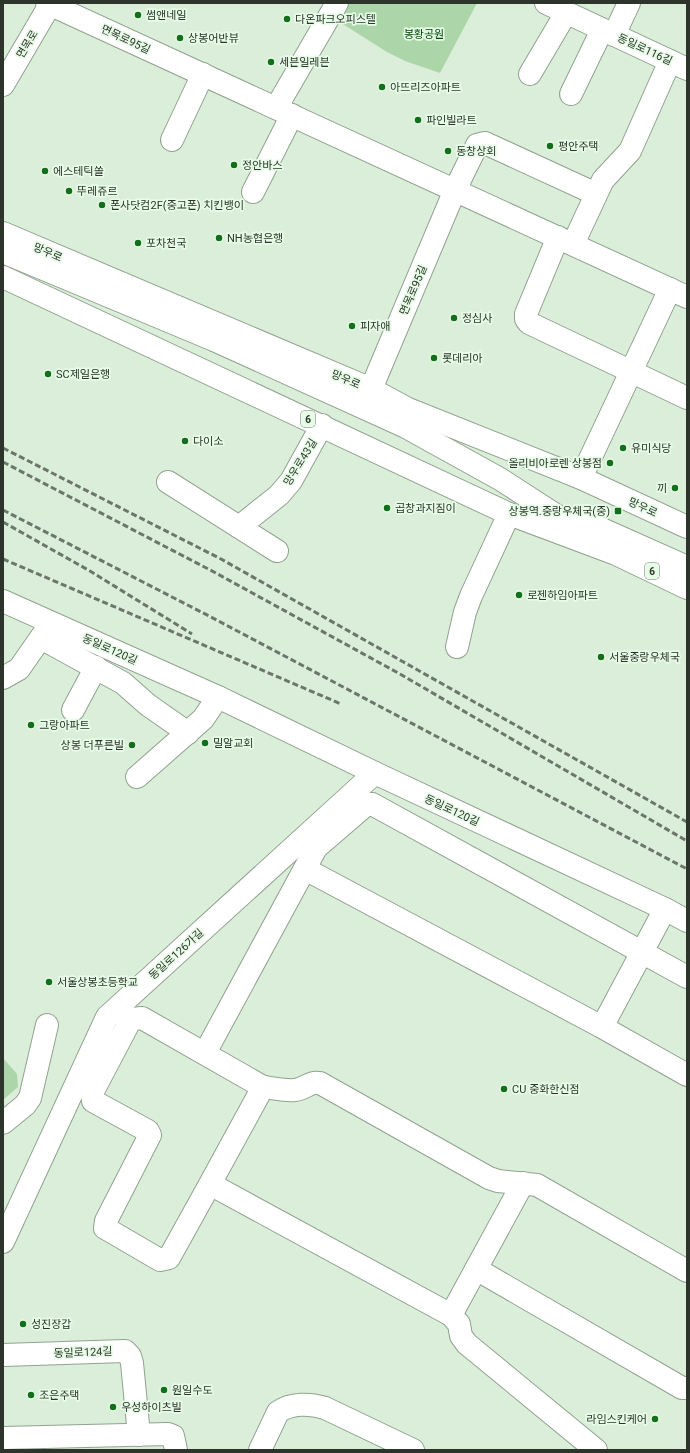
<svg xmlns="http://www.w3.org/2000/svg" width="690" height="1453" font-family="Roboto,'Noto Sans KR',sans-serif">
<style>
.green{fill:#acd6aa}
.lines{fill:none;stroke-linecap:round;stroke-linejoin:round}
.minor-casing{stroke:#90a38f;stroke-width:24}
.major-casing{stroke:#90a38f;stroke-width:24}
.minor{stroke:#fff;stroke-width:22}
.major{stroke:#fff;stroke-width:22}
.rail{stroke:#6b776a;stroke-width:3;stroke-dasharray:6 3;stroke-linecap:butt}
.poi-dot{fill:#146f1c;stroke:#e7fce6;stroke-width:1.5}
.labels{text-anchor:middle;stroke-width:3.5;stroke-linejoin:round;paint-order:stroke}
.shield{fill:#e7fce6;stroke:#647064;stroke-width:1}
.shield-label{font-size:10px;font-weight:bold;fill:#2c342c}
.poi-label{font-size:11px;fill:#2c342c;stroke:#e7fce6;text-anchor:start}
.park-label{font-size:11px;fill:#014608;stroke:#e7fce6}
.street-label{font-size:11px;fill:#2c342c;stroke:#e7fce6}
</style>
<rect width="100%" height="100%" fill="#daeed9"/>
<g class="green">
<polygon points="344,3 477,3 440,73 405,61 387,52 338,21"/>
<polygon points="3,1058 17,1074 18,1087 3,1100"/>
</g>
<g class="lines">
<g class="minor-casing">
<g id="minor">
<polyline points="47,3 687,297"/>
<polyline points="546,3 687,69"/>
<polyline points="614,35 629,3"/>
<polyline points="530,74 566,13"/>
<polyline points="571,94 602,30"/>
<polyline points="276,108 337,3"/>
<polyline points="172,140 203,74"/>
<polyline points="253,192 292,115"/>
<polyline points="558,237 526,314 526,319 529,323 687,398"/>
<polyline points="573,244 603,180 630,151 670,61"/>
<polyline points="3,252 214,340 406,427 500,479 599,543"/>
<polyline points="371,389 455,190 477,145 485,143 596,194"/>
<polyline points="581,478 670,289"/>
<polyline points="168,482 277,551"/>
<polyline points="585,519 604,530 687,567"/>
<polyline points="239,527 279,495 291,481 322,425"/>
<polyline points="3,601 218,697 375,773 665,909 687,921"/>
<polyline points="41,638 123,683 148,705 188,733"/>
<polyline points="457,647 465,612 471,596 509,514"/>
<polyline points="3,678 19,669 49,626"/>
<polyline points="73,710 96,667"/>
<polyline points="137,777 203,719 218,697"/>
<polyline points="305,869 602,1027 687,1075"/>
<polyline points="602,1027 665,909"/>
<polyline points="205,1053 316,848 367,804 372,804 687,977"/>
<path d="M 263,1087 C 273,1088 285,1091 295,1090 C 305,1089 310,1081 320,1083 L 489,1178 L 498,1181 L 537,1185 L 687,1271"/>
<polyline points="3,1123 25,1105 30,1098 47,1025"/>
<polyline points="210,1184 169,1258 160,1260 105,1228 106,1221 150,1135 148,1131 93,1101 92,1093 131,1019 142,1018 263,1087 210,1184 451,1315 459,1324 461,1336 467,1344 596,1450"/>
<polyline points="3,1242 107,1017 375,773"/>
<polyline points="476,1269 682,1388 687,1388"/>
<polyline points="451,1315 523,1183"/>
<polyline points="3,1355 125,1351 130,1356 132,1363 139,1435"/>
<polyline points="3,1438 168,1434 173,1436 176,1450"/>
<path d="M 260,1450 L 278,1412 C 291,1403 310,1403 325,1408 L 413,1450"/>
</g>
</g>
<g class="major-casing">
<g id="major">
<polyline points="3,85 51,3"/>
<polyline points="3,233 371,389 408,409 581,478 687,527"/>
<polyline points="3,277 509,514 616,554 687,588"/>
</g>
</g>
<use href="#minor" class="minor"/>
<use href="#major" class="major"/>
<g class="rail">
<polyline points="3,448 221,559 687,822"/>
<polyline points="3,462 214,572 400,674 687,841"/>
<polyline points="3,510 209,616 687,869"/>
<polyline points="3,522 90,571 192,634"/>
<polyline points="3,559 341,704"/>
</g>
</g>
<g class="poi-dot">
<circle cx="138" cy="15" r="4"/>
<circle cx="287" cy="19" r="4"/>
<circle cx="180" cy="38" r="4"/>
<circle cx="271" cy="62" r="4"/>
<circle cx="382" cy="87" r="4"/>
<circle cx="418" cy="120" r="4"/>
<circle cx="550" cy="146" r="4"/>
<circle cx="448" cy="151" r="4"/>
<circle cx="234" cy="165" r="4"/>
<circle cx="45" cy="171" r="4"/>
<circle cx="69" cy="191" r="4"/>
<circle cx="102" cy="205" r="4"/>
<circle cx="219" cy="238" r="4"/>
<circle cx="138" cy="243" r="4"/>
<circle cx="454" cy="318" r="4"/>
<circle cx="352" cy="326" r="4"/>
<circle cx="434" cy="358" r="4"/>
<circle cx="48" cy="374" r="4"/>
<circle cx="185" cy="441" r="4"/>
<circle cx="623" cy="448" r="4"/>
<circle cx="610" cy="463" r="4"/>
<circle cx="675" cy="488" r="4"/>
<circle cx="387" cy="508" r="4"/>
<rect x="614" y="507" width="8" height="8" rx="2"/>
<circle cx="519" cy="595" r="4"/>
<circle cx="601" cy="657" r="4"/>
<circle cx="31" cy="725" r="4"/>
<circle cx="205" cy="743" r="4"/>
<circle cx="132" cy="745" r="4"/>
<circle cx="49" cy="982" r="4"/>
<circle cx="504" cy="1089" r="4"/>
<circle cx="23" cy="1324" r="4"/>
<circle cx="164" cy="1390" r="4"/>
<circle cx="31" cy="1395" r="4"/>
<circle cx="113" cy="1407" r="4"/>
<circle cx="655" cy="1419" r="4"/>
</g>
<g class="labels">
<g class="shield">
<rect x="301" y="411" width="14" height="16" rx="3"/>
<rect x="645" y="563" width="14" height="16" rx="3"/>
</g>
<g class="shield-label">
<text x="308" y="423">6</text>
<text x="652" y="575">6</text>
</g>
<g class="poi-label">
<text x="146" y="19">썸앤네일</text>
<text x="295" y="23">다온파크오피스텔</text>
<text x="188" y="42">상봉어반뷰</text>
<text x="279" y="66">세븐일레븐</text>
<text x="390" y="91">아뜨리즈아파트</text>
<text x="426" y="124">파인빌라트</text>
<text x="558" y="150">평안주택</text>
<text x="456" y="155">동창상회</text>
<text x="242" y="169">정안바스</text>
<text x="53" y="175">에스테틱쏠</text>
<text x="77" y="195">뚜레쥬르</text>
<text x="110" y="209">폰사닷컴2F(중고폰) 치킨뱅이</text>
<text x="227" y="242">NH농협은행</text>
<text x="146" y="247">포차천국</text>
<text x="462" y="322">정심사</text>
<text x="360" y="330">피자애</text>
<text x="442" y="362">롯데리아</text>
<text x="56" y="378">SC제일은행</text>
<text x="193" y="445">다이소</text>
<text x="631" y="452">유미식당</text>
<text x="602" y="467" text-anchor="end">올리비아로렌 상봉점</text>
<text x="667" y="492" text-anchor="end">끼</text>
<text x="395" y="512">곱창과지짐이</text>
<text x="610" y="515" text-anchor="end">상봉역.중랑우체국(중)</text>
<text x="527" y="599">로젠하임아파트</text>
<text x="609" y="661">서울중랑우체국</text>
<text x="39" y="729">그랑아파트</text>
<text x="213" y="747">밀알교회</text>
<text x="124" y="749" text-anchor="end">상봉 더푸른빌</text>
<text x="57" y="986">서울상봉초등학교</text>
<text x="512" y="1093">CU 중화한신점</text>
<text x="31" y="1328">성진장갑</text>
<text x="172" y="1394">원일수도</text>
<text x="39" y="1399">조은주택</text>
<text x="121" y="1411">우성하이츠빌</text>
<text x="647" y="1423" text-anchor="end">라임스킨케어</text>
</g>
<g class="park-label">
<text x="424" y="38">봉황공원</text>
</g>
<g class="street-label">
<text transform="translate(126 39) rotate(25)" y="4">면목로95길</text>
<text transform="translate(27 44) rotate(-59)" y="4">면목로</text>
<text transform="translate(645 49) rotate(25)" y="4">동일로116길</text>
<text transform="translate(48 252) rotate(23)" y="4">망우로</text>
<text transform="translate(413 290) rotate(-67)" y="4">면목로95길</text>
<text transform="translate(346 379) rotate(23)" y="4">망우로</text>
<text transform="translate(300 462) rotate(-58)" y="4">망우로43길</text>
<text transform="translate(643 507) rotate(25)" y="4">망우로</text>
<text transform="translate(110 649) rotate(24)" y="4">동일로120길</text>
<text transform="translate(452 810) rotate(25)" y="4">동일로120길</text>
<text transform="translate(176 954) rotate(-42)" y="4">동일로126가길</text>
<text transform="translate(83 1352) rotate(-2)" y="4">동일로124길</text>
</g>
</g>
<rect width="690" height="1453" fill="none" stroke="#2c342c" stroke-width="8"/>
</svg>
